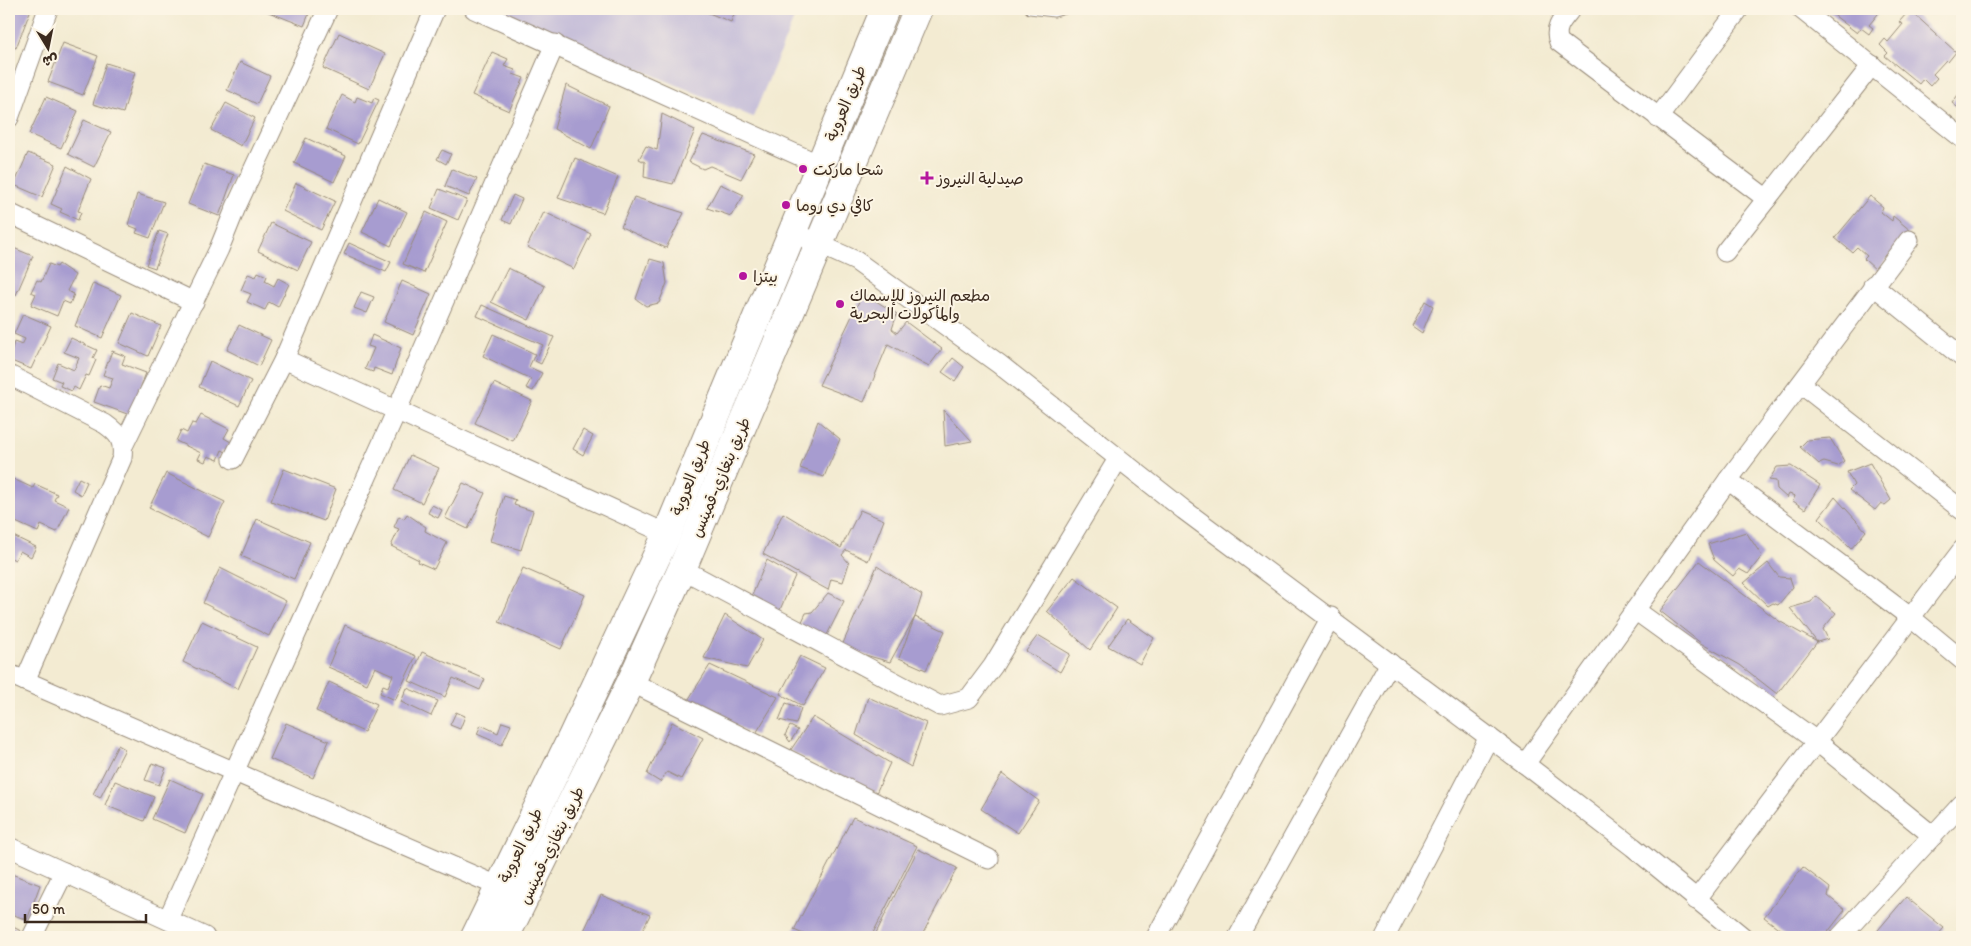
<svg xmlns="http://www.w3.org/2000/svg" width="1971" height="946" font-family="Itim,'Playpen Sans Arabic',sans-serif">
<style>
.industrial{fill:#c7c0d9}
.building{fill:#a79cd0}
.lines{fill:none;stroke-linecap:round;stroke-linejoin:round}
.lane-casing{stroke:#978a78;stroke-width:11}
.street-casing{stroke:#978a78;stroke-width:21}
.primary-casing{stroke:#978a78;stroke-width:30}
.lane{stroke:#fff;stroke-width:9}
.street{stroke:#fff;stroke-width:19}
.primary{stroke:#fff;stroke-width:28}
.poi-dot{fill:#b5179e;stroke:#fcf5e5;stroke-width:2}
.labels{text-anchor:middle;stroke-width:4;stroke-linejoin:round;paint-order:stroke}
.street-label{font-size:16px;fill:#3b2a1e;stroke:#fcf5e5}
.poi-label{font-size:16px;fill:#3b2a1e;stroke:#fcf5e5;text-anchor:start}
</style>
<rect width="100%" height="100%" fill="#fcf5e5"/>
<filter id="ink" filterUnits="userSpaceOnUse"><feTurbulence type="fractalNoise" baseFrequency=".02" numOctaves="2"/><feDisplacementMap in="SourceGraphic" scale="10" xChannelSelector="R" yChannelSelector="G"/><feConvolveMatrix kernelMatrix="1 2 1 2 8 2 1 2 1" color-interpolation-filters="sRGB"/></filter>
<filter id="wash" filterUnits="userSpaceOnUse"><feTurbulence type="fractalNoise" baseFrequency=".0096" numOctaves="4" result="noise"/><feDisplacementMap in="SourceGraphic" scale="20" xChannelSelector="R" yChannelSelector="G"/><feGaussianBlur stdDeviation="1.12" result="paint"/><feColorMatrix in="noise" values="0 0 0 0 0 0 0 0 0 0 0 0 0 0 0 0 0 1.4 0 .05"/><feComposite in="paint" operator="in"/></filter>
<g filter="url(#wash)">
<rect width="100%" height="100%" fill="#f3ebd2"/>
<polygon class="industrial" points="496,9 798,9 753,117"/>
<g id="blocks">
<g class="building">
<polygon points="9,9 31,9 16,48 9,45"/>
<polygon points="261,9 311,9 304,26"/>
<polygon points="699,9 736,9 731,22"/>
<polygon points="1826,9 1882,9 1869,25 1873,28 1869,34 1861,28 1857,33"/>
<polygon points="1907,13 1910,16 1913,13 1956,52 1948,62 1946,60 1933,74 1937,78 1930,86 1923,79 1919,84 1885,56 1888,53 1880,45 1885,39 1888,42 1903,24 1899,22"/>
<polygon points="339,33 385,54 369,89 323,68"/>
<polygon points="63,43 98,56 83,95 48,82"/>
<polygon points="492,52 508,59 504,66 515,70 513,74 524,78 509,111 472,95"/>
<polygon points="240,62 270,76 257,104 227,90"/>
<polygon points="106,63 135,72 123,113 93,104"/>
<polygon points="566,85 609,106 591,149 554,129"/>
<polygon points="342,95 355,102 357,97 372,103 374,98 379,100 358,144 326,129"/>
<polygon points="1958,95 1962,96 1962,114 1959,112 1961,110 1952,103"/>
<polygon points="46,97 78,111 61,148 29,134"/>
<polygon points="226,103 255,118 241,146 211,130"/>
<polygon points="662,114 695,130 673,184 644,177 645,162 639,159 646,146 657,150"/>
<polygon points="84,120 111,132 94,167 68,154"/>
<polygon points="703,135 754,154 741,179 710,166 703,169 689,162"/>
<polygon points="306,138 346,156 334,182 294,163"/>
<polygon points="442,150 451,154 446,164 437,159"/>
<polygon points="28,153 56,164 42,197 14,185"/>
<polygon points="575,158 618,177 603,213 558,198"/>
<polygon points="204,164 234,175 219,216 188,204"/>
<polygon points="67,166 91,179 78,211 81,212 78,220 60,212 62,209 51,204"/>
<polygon points="452,169 477,179 469,196 445,186"/>
<polygon points="296,183 335,201 321,230 283,211"/>
<polygon points="720,184 744,195 731,216 707,208"/>
<polygon points="439,189 467,200 458,220 431,208"/>
<polygon points="137,194 164,202 150,238 136,233 138,229 128,225"/>
<polygon points="513,195 522,199 511,224 502,220"/>
<polygon points="1870,196 1883,207 1881,212 1892,221 1893,216 1911,231 1877,271 1864,259 1867,256 1857,247 1852,252 1835,238"/>
<polygon points="634,197 684,213 666,248 621,227"/>
<polygon points="378,198 407,212 391,246 362,232"/>
<polygon points="426,212 447,222 424,273 403,264"/>
<polygon points="544,212 591,234 574,269 527,247"/>
<polygon points="271,223 311,242 298,270 258,251"/>
<polygon points="159,231 168,234 155,268 146,265"/>
<polygon points="349,243 391,262 386,272 344,254"/>
<polygon points="11,247 33,256 16,295 9,292 9,252"/>
<polygon points="650,259 664,263 667,283 659,303 646,306 636,299"/>
<polygon points="49,264 57,267 59,264 75,275 67,291 74,294 70,304 63,301 57,316 31,305 36,294 31,292 37,280 41,282"/>
<polygon points="508,268 545,286 529,320 491,302"/>
<polygon points="258,272 267,276 265,281 274,286 278,278 289,284 278,307 269,302 265,310 247,302 251,294 241,290 248,274 256,277"/>
<polygon points="402,281 431,294 413,335 384,322"/>
<polygon points="93,283 121,295 102,338 75,326"/>
<polygon points="361,292 374,297 367,313 354,308"/>
<polygon points="863,293 897,314 892,329 897,333 906,322 942,349 929,366 888,344 864,402 819,385"/>
<polygon points="1425,301 1433,306 1422,333 1412,326"/>
<polygon points="482,305 554,337 541,364 535,361 543,345 477,316"/>
<polygon points="132,313 161,326 148,356 119,343"/>
<polygon points="23,314 51,326 31,369 9,360 14,342 22,345 25,339 14,334"/>
<polygon points="239,325 271,340 259,366 227,350"/>
<polygon points="493,334 535,354 529,367 542,373 533,391 526,388 531,379 483,356"/>
<polygon points="372,335 401,348 392,375 374,368 373,372 365,369 374,348 368,346"/>
<polygon points="71,338 97,350 93,358 96,360 89,376 86,375 79,390 74,387 72,391 60,386 62,382 52,378 58,363 74,370 79,358 64,352"/>
<polygon points="112,351 125,356 122,364 146,373 130,415 94,402 100,385 109,388 113,378 103,375"/>
<polygon points="953,358 964,367 955,381 942,372"/>
<polygon points="210,361 251,381 239,406 199,387"/>
<polygon points="494,383 532,401 513,441 475,423"/>
<polygon points="943,410 972,441 945,446"/>
<polygon points="201,415 229,429 224,438 231,442 226,452 222,450 218,460 208,456 205,462 198,459 201,453 176,441 181,430 187,433 192,423 196,424"/>
<polygon points="818,421 840,439 824,477 800,468"/>
<polygon points="583,430 593,436 583,455 573,449"/>
<polygon points="1830,438 1844,461 1838,466 1824,462 1819,464 1800,447 1807,440"/>
<polygon points="410,455 439,468 422,503 394,490"/>
<polygon points="1870,463 1891,500 1885,505 1881,503 1875,510 1849,490 1854,485 1847,472"/>
<polygon points="1791,466 1820,485 1805,509 1793,501 1795,496 1789,494 1787,498 1777,489 1776,481 1769,480 1777,467"/>
<polygon points="284,469 336,489 324,521 271,501"/>
<polygon points="166,473 225,502 208,537 149,508"/>
<polygon points="11,478 33,488 35,484 57,494 54,500 69,507 57,532 41,525 38,532 9,519"/>
<polygon points="79,478 87,482 81,495 73,490"/>
<polygon points="463,483 485,493 468,529 445,518"/>
<polygon points="504,496 516,500 514,505 533,511 521,550 490,541"/>
<polygon points="1835,497 1866,531 1851,549 1819,518"/>
<polygon points="432,505 442,510 438,518 428,513"/>
<polygon points="860,510 884,520 868,561 846,550 842,555 849,563 843,582 831,579 828,590 763,554 783,513 841,548"/>
<polygon points="407,514 426,527 425,531 447,543 434,569 418,562 419,560 391,546 399,529 394,527 399,516 404,519"/>
<polygon points="257,519 310,542 294,579 241,556"/>
<polygon points="1746,532 1762,556 1748,574 1739,569 1733,576 1714,560 1708,544"/>
<polygon points="9,534 36,547 31,557 20,551 15,560 9,557"/>
<polygon points="767,560 795,576 778,614 750,600"/>
<polygon points="1699,561 1779,621 1817,642 1790,608 1811,602 1816,596 1836,613 1823,629 1828,639 1817,642 1777,694 1740,665 1702,644 1660,611"/>
<polygon points="1768,563 1779,577 1790,578 1793,587 1778,605 1773,603 1768,606 1744,583"/>
<polygon points="877,566 922,595 915,617 890,662 841,648"/>
<polygon points="220,568 286,601 269,636 203,603"/>
<polygon points="523,568 585,595 561,649 499,622"/>
<polygon points="1074,577 1117,608 1090,650 1047,611"/>
<polygon points="828,593 844,601 824,641 800,626 806,613 812,612"/>
<polygon points="725,615 763,640 747,668 704,658"/>
<polygon points="915,617 945,631 926,670 899,658"/>
<polygon points="1127,619 1154,638 1140,664 1108,646"/>
<polygon points="202,621 257,647 238,689 183,662"/>
<polygon points="345,625 416,656 395,700 380,693 383,685 388,687 393,675 375,667 367,684 328,667"/>
<polygon points="1038,635 1070,654 1060,672 1026,651"/>
<polygon points="422,652 485,679 480,690 453,678 445,697 409,681"/>
<polygon points="800,656 825,668 803,706 780,694"/>
<polygon points="710,665 778,697 755,735 687,702"/>
<polygon points="329,682 377,704 364,732 316,711"/>
<polygon points="407,688 438,701 431,716 401,702"/>
<polygon points="868,697 926,723 911,767 856,735"/>
<polygon points="786,703 801,708 796,724 779,720"/>
<polygon points="456,712 465,716 460,729 450,725"/>
<polygon points="813,717 890,763 876,793 790,751"/>
<polygon points="502,722 511,725 502,745 477,734 481,725 498,733"/>
<polygon points="672,722 703,738 681,779 667,772 660,782 647,774"/>
<polygon points="286,723 329,741 313,778 270,759"/>
<polygon points="790,726 798,730 790,742 785,735"/>
<polygon points="118,745 125,749 100,798 93,794"/>
<polygon points="152,763 166,768 159,785 145,780"/>
<polygon points="1002,774 1039,801 1018,833 981,809"/>
<polygon points="170,779 203,794 185,833 152,819"/>
<polygon points="115,781 154,797 144,821 105,805"/>
<polygon points="853,817 917,846 871,937 810,937 794,930"/>
<polygon points="918,849 957,868 921,937 874,937"/>
<polygon points="1803,867 1830,888 1828,896 1845,910 1824,937 1790,937 1764,917"/>
<polygon points="9,873 40,885 27,920 9,913"/>
<polygon points="601,895 650,915 639,937 581,937"/>
<polygon points="1906,897 1944,928 1936,937 1874,937 1873,936"/>
<polygon points="9,925 21,931 17,937 9,937"/>
</g>
</g>
</g>
<g filter="url(#ink)">
<use href="#blocks" fill-opacity="0" stroke="#978a78" stroke-width="1"/>
<g class="lines">
<g class="lane-casing">
<polyline id="lane" points="1030,9 1054,12 1065,9"/>
</g>
<g class="street-casing">
<g id="street">
<polyline points="435,9 284,359 667,534"/>
<polyline points="474,9 820,165"/>
<path d="M 1571,9 C 1563,19 1553,28 1559,42 L 1767,199"/>
<polyline points="1801,9 1962,138"/>
<polyline points="9,118 48,9"/>
<polyline points="1658,118 1739,9"/>
<polyline points="9,213 194,302"/>
<polyline points="792,232 856,261 999,364 1184,510 1525,764 1633,847 1743,937"/>
<polyline points="1725,252 1872,65"/>
<polyline points="1873,285 1962,357"/>
<path d="M 9,375 L 105,424 C 119,434 124,440 122,458 L 25,681"/>
<polyline points="1801,384 1962,510"/>
<polyline points="124,444 219,249 236,207 328,9"/>
<polyline points="233,459 284,359"/>
<polyline points="1728,480 1910,617 1962,660"/>
<polyline points="682,569 940,706 969,698 993,666 1118,459"/>
<polyline points="1635,610 1815,740 1933,836"/>
<polyline points="9,674 500,887"/>
<polyline points="631,682 989,859"/>
<polyline points="1525,764 1728,480 1909,240"/>
<polyline points="9,847 205,937"/>
<polyline points="1696,900 1962,550"/>
<polyline points="168,919 397,410 555,44"/>
<polyline points="32,937 64,872"/>
<polyline points="1156,937 1331,617"/>
<polyline points="1238,937 1390,663"/>
<polyline points="1385,937 1489,737"/>
<polyline points="1840,937 1962,804"/>
</g>
</g>
<g class="primary-casing">
<g id="primary">
<polyline points="475,937 572,737 667,534 885,9"/>
<polyline points="505,937 631,682 682,569 918,9"/>
</g>
</g>
<use href="#lane" class="lane"/>
<use href="#street" class="street"/>
<use href="#primary" class="primary"/>
</g>
</g>
<g class="poi-dot">
<circle cx="803" cy="169" r="5"/>
<path d="M924.5 170.5h5v5h5v5h-5v5h-5v-5h-5v-5h5z"/>
<circle cx="786" cy="205" r="5"/>
<circle cx="743" cy="276" r="5"/>
<circle cx="840" cy="304" r="5"/>
</g>
<g class="labels">
<g class="street-label">
<text transform="translate(845 103) rotate(-67)" y="6">طريق العروبة</text>
<text transform="translate(690 477) rotate(-68)" y="6">طريق العروبة</text>
<text transform="translate(720 477) rotate(-67)" y="6">طريق بنغازي-قمينس</text>
<text transform="translate(520 845) rotate(-64)" y="6">طريق العروبة</text>
<text transform="translate(551 845) rotate(-64)" y="6">طريق بنغازي-قمينس</text>
</g>
<g class="poi-label">
<text x="813" y="175">شحا ماركت</text>
<text x="937" y="184">صيدلية النيروز</text>
<text x="796" y="211">كافي دي روما</text>
<text x="753" y="282">بيتزا</text>
<text x="850" y="301">مطعم النيروز للإسماك<tspan x="850" dy="18">والمأكولات البحرية</tspan></text>
</g>
</g>
<rect width="1971" height="946" fill="none" stroke="#fcf5e5" stroke-width="30"/>
<g transform="translate(48 48) rotate(170)" stroke="#fcf5e5" stroke-width="4" paint-order="stroke">
<path d="M0-4L9 19L0 12L-9 19Z" fill="#3b2a1e"/>
<text y="-8" font-size="14" font-weight="bold" text-anchor="middle" fill="#3b2a1e">ش</text>
</g>
<path d="M25 914v8h121v-8" fill="none" stroke="#3b2a1e" stroke-width="2.5"/>
<text x="32" y="914" font-size="15" fill="#3b2a1e" stroke="#fcf5e5" stroke-width="4" paint-order="stroke">50 m</text>
</svg>
